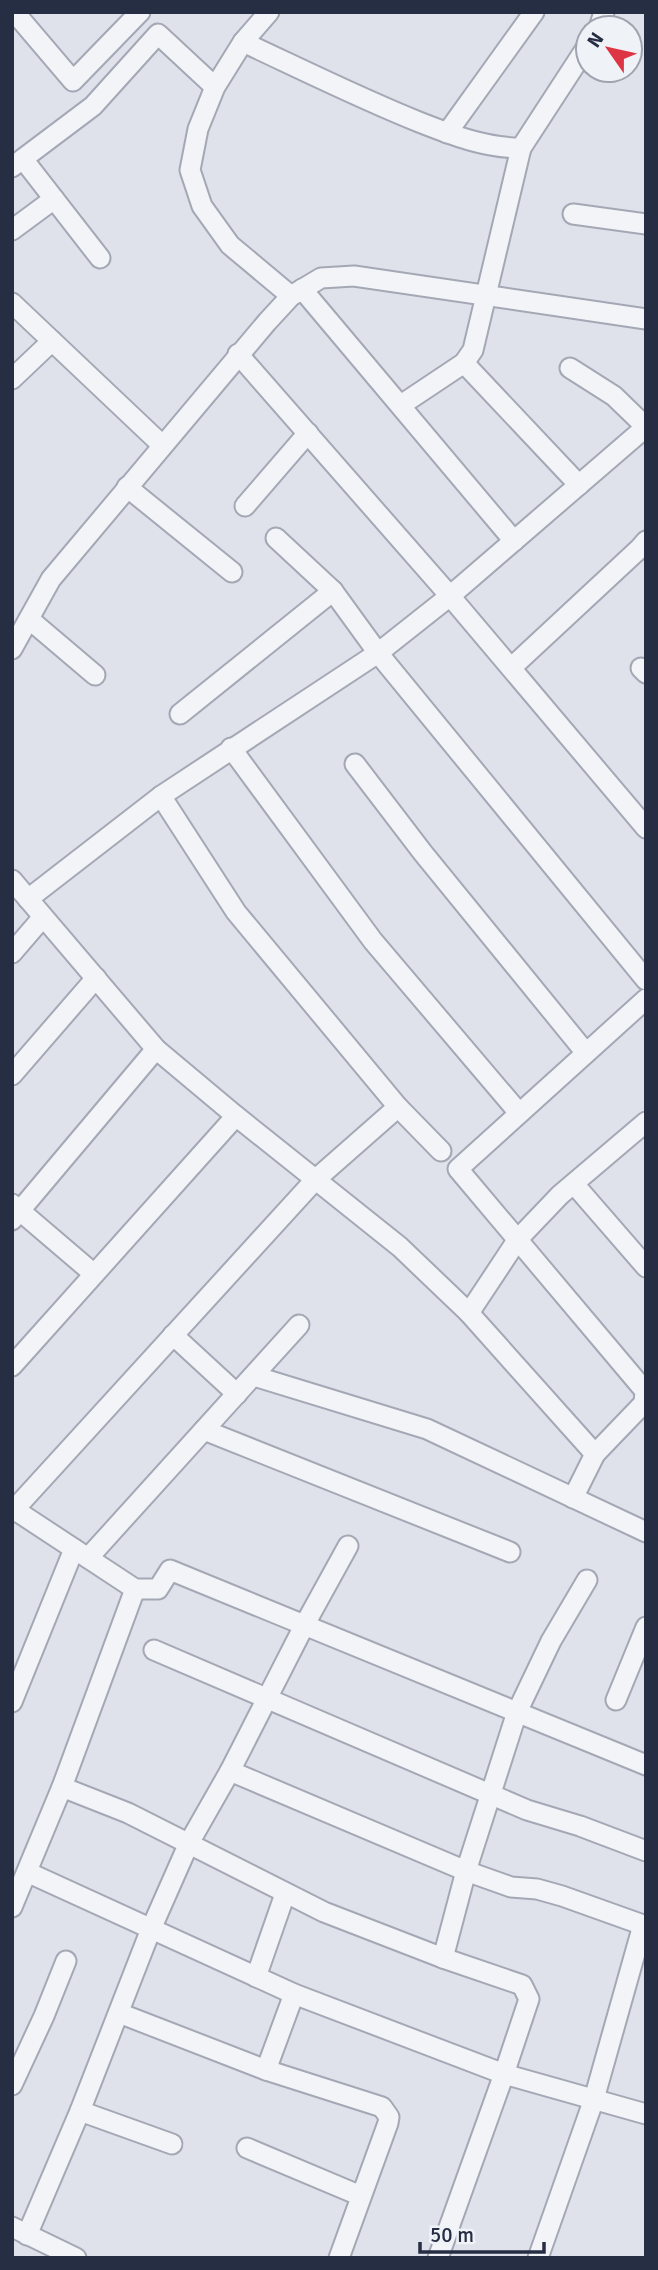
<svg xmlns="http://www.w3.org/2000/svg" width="658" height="2270" font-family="Signika,sans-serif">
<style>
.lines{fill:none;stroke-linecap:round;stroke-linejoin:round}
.street-casing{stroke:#a4a8b5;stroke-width:23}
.street{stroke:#f2f4f8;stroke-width:19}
</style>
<rect width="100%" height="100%" fill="#dfe2ea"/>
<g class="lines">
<g class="street-casing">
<g id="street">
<polyline points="18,12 16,14 73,81 140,12"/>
<polyline points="269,12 243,42 215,87 198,129 190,170 202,206 230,245 291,296"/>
<polyline points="599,28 604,12"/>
<path d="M 243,42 C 301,69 359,98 419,122 C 452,135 485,148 521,148 L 588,45"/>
<polyline points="447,133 534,12"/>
<polyline points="23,159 100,258"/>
<polyline points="12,167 93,106 158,34 215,87"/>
<polyline points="573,214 646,224"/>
<polyline points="12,230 54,199"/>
<polyline points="302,289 514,541"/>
<polyline points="12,303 162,445"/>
<polyline points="238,354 450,596 646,828"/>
<polyline points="464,363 579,485"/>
<polyline points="570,368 614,396 646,427"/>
<polyline points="12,379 52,341"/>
<polyline points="401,405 464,363 473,350 521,148"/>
<polyline points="127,487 232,572"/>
<polyline points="245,506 308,433"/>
<polyline points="276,538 333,591 378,653 646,980"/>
<polyline points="29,619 95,675"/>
<polyline points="12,649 51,579 267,322 291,296 321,278 354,276 646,319"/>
<polyline points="511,668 639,549 646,541"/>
<polyline points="641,668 646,673"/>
<polyline points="180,714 333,591"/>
<polyline points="231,748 373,941 519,1113"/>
<polyline points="355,764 423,853 586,1053"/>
<polyline points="161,796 236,912 398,1107 441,1151"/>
<polyline points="12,880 156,1049 236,1116 400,1247 469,1313 595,1454"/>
<polyline points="28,899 161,796 378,653 450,596 646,427"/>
<polyline points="12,953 43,917"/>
<polyline points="12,1075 96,978"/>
<polyline points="574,1184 646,1267"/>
<polyline points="12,1204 94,1274"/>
<polyline points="12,1220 156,1049"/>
<polyline points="469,1313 518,1239 560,1195 646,1122"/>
<polyline points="173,1335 237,1394"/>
<polyline points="12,1366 236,1116"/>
<polyline points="254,1376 427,1429 646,1532"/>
<polyline points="204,1430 510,1552"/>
<polyline points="573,1498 595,1454 644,1403 645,1391 458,1169 646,999"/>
<polyline points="12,1508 135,1589 158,1589 170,1570 646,1765"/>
<polyline points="12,1512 315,1180 398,1107"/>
<polyline points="88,1558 299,1325"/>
<polyline points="154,1650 527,1810 580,1826 646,1851"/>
<polyline points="616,1700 646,1627"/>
<polyline points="12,1702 74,1549"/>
<polyline points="230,1771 466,1871 511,1887 537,1889 562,1896 646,1926"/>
<polyline points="62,1787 128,1813 324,1912 443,1958 522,1985 529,1999 504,2074 438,2258"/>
<polyline points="27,1872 294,1994 504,2074 646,2114"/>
<polyline points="12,1907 62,1787 135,1589"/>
<polyline points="443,1958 466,1871 517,1712 551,1641 587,1580"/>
<polyline points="256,1977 285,1894"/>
<polyline points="119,2013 266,2070 382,2107 389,2117 388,2123 339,2258"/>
<polyline points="266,2070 294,1994"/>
<polyline points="12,2085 44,2016 66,1961"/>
<polyline points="80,2111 172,2144"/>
<polyline points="247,2148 361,2196"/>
<polyline points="12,2227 76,2258"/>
<polyline points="27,2235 80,2111 151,1929 189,1843 230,1771 305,1624 348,1546"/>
<polyline points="538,2258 594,2099 643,1925"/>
</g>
</g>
<use href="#street" class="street"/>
</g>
<rect width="658" height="2270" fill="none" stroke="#262e43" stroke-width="28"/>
<g transform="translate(609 49) rotate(304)"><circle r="33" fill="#eff2f7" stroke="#9fa4af" stroke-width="2"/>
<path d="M0-5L12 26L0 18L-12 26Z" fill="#dd3543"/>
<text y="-10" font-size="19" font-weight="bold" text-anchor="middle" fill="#262e43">N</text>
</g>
<path d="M420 2242v10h124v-10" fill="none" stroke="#262e43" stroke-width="3.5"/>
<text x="430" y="2242" font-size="21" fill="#262e43" stroke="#eff2f7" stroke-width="5" paint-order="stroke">50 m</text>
</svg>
